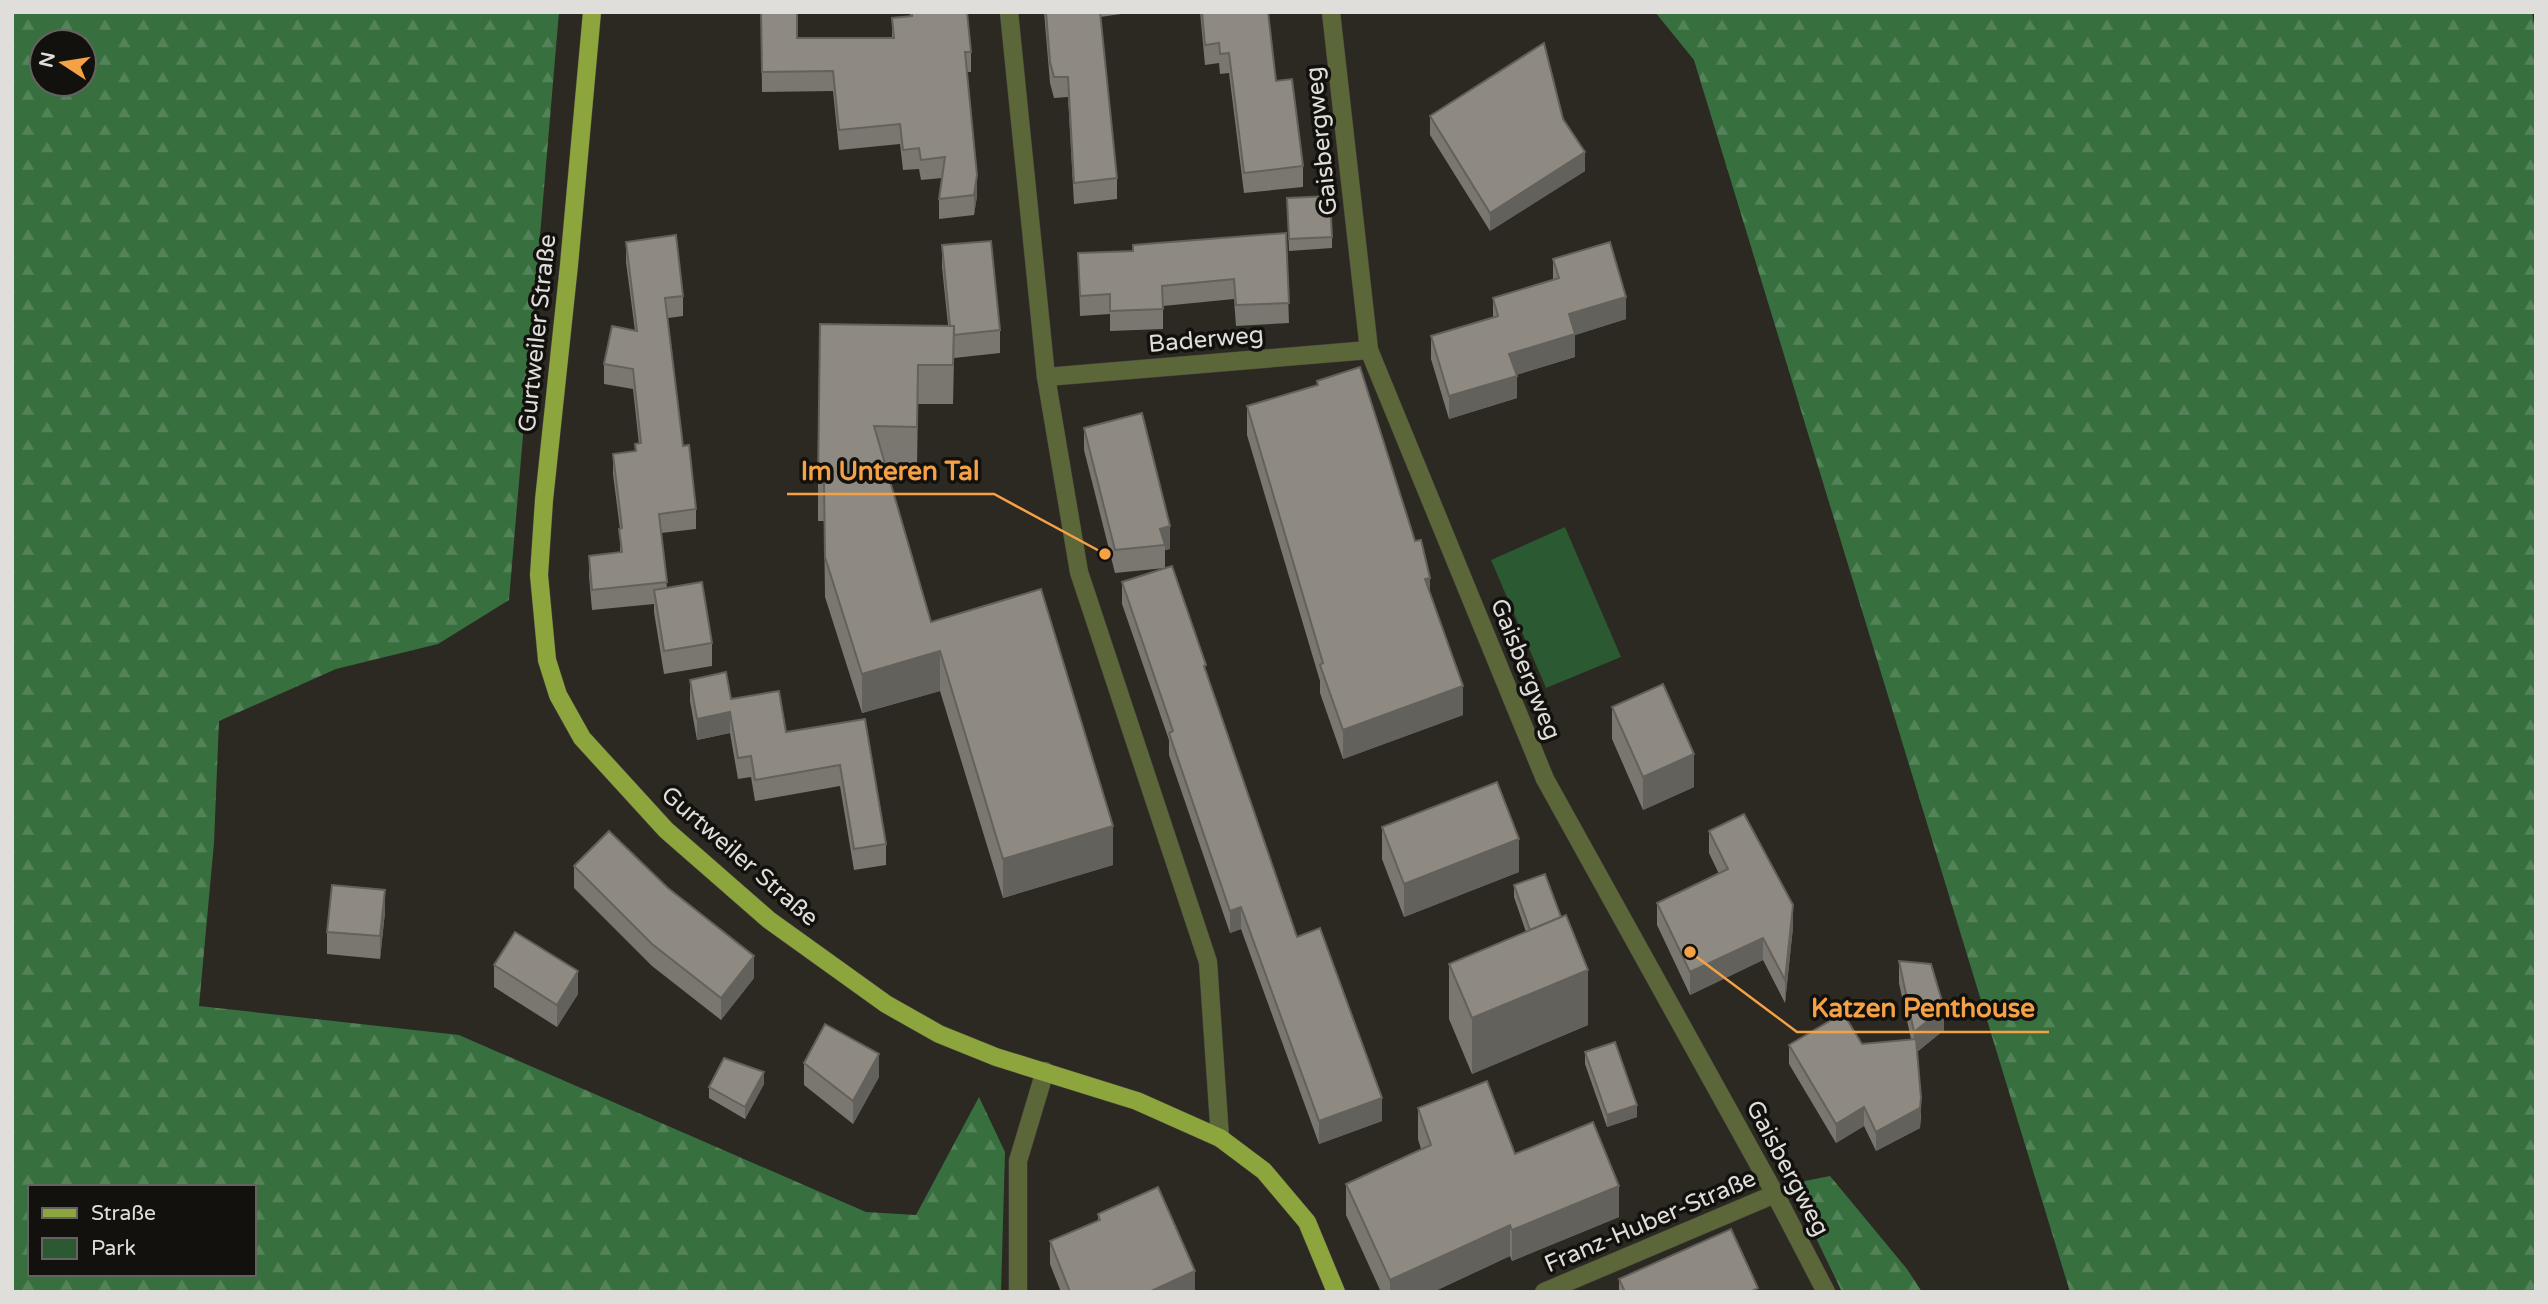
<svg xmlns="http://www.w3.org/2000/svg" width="2548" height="1304" font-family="'Varela Round',sans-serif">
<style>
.green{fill:#2b5931}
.forest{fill:url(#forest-firs);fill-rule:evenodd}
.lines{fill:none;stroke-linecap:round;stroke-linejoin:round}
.minor-casing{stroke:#49453f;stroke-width:19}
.major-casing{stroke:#49453f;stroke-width:19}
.minor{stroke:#5b6739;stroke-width:18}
.major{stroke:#8da53d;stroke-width:18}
.wall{fill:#7a7770}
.shaded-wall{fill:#63615b}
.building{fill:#8e8a82;stroke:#63615b;stroke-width:2}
.labels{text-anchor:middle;stroke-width:7;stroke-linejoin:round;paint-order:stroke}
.street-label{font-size:24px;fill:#e0deda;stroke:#13110e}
.leader{fill:none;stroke:#f5a246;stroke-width:2.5}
.callout-dot{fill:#f5a246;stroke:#13110e;stroke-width:2.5}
.callout-label{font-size:26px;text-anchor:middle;font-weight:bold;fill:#f5a246;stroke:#13110e;stroke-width:7;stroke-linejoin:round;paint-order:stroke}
</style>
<defs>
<pattern id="forest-firs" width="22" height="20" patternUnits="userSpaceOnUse" patternTransform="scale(1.75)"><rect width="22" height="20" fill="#386f3f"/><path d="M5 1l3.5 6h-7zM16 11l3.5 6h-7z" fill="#54835a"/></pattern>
</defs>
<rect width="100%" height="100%" fill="#2c2822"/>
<polygon class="green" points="1565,527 1621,657 1546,688 1491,560"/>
<g class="forest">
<path d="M 12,12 L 559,12 L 509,600 L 438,644 L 336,669 L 219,721 L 214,843 L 199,1006 L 459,1035 L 866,1212 L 916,1215 L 979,1097 L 1005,1152 L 1001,1292 L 12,1292 ZM 42,42 L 84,42 L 84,84 L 42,84 ZM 30,1187 L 254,1187 L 254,1274 L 30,1274 Z"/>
<polygon points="1655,12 2532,12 2536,36 2536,1292 2070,1292 1694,60"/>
<polygon points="1830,1176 1907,1269 1922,1292 1842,1292 1790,1184"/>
</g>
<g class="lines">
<g class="minor-casing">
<g id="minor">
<polyline points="1009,12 1046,377 1079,572 1208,962 1220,1138"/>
<polyline points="1331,12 1369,350 1545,779 1775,1194 1826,1292"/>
<polyline points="1046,377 1369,350"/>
<polyline points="1018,1292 1018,1161 1045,1071"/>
<polyline points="1544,1292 1775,1194"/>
</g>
</g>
<g class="major-casing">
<polyline id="major" points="592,12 569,265 544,500 539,575 547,660 558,695 582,738 666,830 769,920 886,1004 939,1034 996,1057 1137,1101 1220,1138 1264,1171 1307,1222 1336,1292"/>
</g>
<use href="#minor" class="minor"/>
<use href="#major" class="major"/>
</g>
<g class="wall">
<polygon points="761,12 797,38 892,38 892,18 910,16 910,12 967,12 971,52 971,72 967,72 977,196 974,215 939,219 939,199 942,178 921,180 919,169 903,170 900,144 839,150 833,91 762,92"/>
<polygon points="1044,12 1135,12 1100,17 1117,178 1117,199 1074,204 1068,97 1054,98 1050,83"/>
<polygon points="1200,12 1268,12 1276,81 1303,166 1303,187 1244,193 1229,73 1220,74 1219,63 1205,65"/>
<polygon points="1430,116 1563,119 1585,171 1490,231 1430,135"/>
<polygon points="1287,198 1332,237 1332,248 1289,251"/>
<polygon points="1286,233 1289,323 1236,326 1234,299 1163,306 1163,329 1110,331 1110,314 1080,316 1078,253 1133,251"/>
<polygon points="626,242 683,296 683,316 668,318 683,446 696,509 696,529 661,533 667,588 712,643 712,666 664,674 654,612 654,604 592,610 589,576 589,556 620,552 620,529 613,474 613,454 635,452 635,444 639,444 633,389 604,384 604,364 635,331 626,262"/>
<polygon points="942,245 1000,330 1000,353 954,358 953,404 918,404 917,466 885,466 931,622 1113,865 1003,898 940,691 862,713 825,597 824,521 818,521 818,482 948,325 942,267"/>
<polygon points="1553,259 1626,319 1575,335 1575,357 1516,375 1517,398 1449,419 1431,359 1431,336 1493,317 1493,298 1553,280"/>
<polygon points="1317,381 1430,592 1463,715 1343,759 1320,693 1320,681 1247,435 1247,406 1317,385"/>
<polygon points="1084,428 1170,549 1165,550 1165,568 1115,573 1084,450"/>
<polygon points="1122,582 1206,673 1297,937 1382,1121 1319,1144 1241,929 1230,933 1169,755 1169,740 1122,604"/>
<polygon points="690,680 731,699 786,732 865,719 886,844 886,865 854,870 840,786 755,801 751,777 738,779 730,733 697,740 690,701"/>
<polygon points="1612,707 1694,787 1643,810 1612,739"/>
<polygon points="1382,827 1519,872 1404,917 1382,859"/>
<polygon points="1709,831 1793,927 1785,1003 1763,960 1690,995 1657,925 1657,903 1719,874 1709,853"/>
<polygon points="574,866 754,978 721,1020 652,966 574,888"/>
<polygon points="1514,885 1588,1025 1472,1074 1449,1019 1449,964 1526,932 1514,897"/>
<polygon points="385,912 380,959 327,954 327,932"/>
<polygon points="1899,961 1944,1030 1917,1052 1921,1117 1920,1128 1876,1151 1864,1126 1836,1143 1789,1064 1789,1045 1862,1044 1911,1039 1899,983"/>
<polygon points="494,965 578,994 557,1027 494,987"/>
<polygon points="1585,1052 1637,1117 1607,1127 1585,1064"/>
<polygon points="804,1063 879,1077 853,1124 804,1085"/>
<polygon points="764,1084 745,1119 709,1098 709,1087"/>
<polygon points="1418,1108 1515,1154 1619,1217 1512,1261 1510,1256 1433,1292 1381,1292 1346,1215 1346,1184 1421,1149 1418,1139"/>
<polygon points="1098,1214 1195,1292 1061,1292 1050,1264 1050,1241 1098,1221"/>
<polygon points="1619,1279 1758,1292 1619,1292"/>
</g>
<g class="shaded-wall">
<polygon points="1585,152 1585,171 1490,231 1490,213"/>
<polygon points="977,175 977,196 974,215 974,195"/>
<polygon points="1626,297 1626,319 1575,335 1575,357 1509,377 1509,354 1569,314"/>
<polygon points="1517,376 1517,398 1449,419 1449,396"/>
<polygon points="1170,526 1170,549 1165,550 1165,545 1160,529"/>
<polygon points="1430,578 1430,607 1425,579"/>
<polygon points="940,651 940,691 862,713 862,674"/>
<polygon points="1463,686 1463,715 1343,759 1343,730"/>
<polygon points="730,712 730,733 697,740 697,719"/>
<polygon points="1694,754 1694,787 1643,810 1643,777"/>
<polygon points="1113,826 1113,865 1003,898 1003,859"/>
<polygon points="1519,839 1519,872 1404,917 1404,884"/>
<polygon points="385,890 385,912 380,959 380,936"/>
<polygon points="1793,905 1793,927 1785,1003 1785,980"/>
<polygon points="1241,907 1241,929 1230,933 1230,911"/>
<polygon points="1763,938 1763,960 1690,995 1690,972"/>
<polygon points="754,956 754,978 721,1020 721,998"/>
<polygon points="1588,970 1588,1025 1472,1074 1472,1018"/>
<polygon points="578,971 578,994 557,1027 557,1005"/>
<polygon points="1944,1008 1944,1030 1914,1054 1914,1032"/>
<polygon points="879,1054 879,1077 853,1124 853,1101"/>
<polygon points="764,1072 764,1084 745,1119 745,1107"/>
<polygon points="1382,1098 1382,1121 1319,1144 1319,1121"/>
<polygon points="1921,1098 1920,1128 1876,1151 1876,1132"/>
<polygon points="1637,1105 1637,1117 1607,1127 1607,1115"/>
<polygon points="1864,1107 1864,1126 1836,1143 1836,1124"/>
<polygon points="1619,1186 1619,1217 1512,1261 1512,1230"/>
<polygon points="1510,1225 1510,1256 1433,1292 1390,1292 1390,1280"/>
<polygon points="1195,1271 1195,1292 1149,1292"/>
</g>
<g class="building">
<polygon points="761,12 797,12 797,38 894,38 892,18 912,16 912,12 967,12 971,52 965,52 977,175 974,195 939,199 945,157 921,160 919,148 903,150 900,124 839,130 833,71 762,72"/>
<polygon points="1046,12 1100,12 1117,178 1074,183 1068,77 1054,77 1050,62"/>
<polygon points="1202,12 1268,12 1276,81 1292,79 1303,166 1244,173 1229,53 1220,54 1219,43 1205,45"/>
<polygon points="1544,43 1563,119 1585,152 1490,213 1430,116"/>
<polygon points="1330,196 1332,237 1289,239 1287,198"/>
<polygon points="1286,233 1289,303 1236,305 1234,279 1162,286 1163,309 1110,311 1110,294 1080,296 1078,253 1133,251 1133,245"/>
<polygon points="676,235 683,296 665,298 683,446 689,445 696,509 659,514 667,582 592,590 589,556 622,552 619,529 622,528 613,454 636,451 635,444 641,443 633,369 604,364 612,326 637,331 626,242"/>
<polygon points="991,241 1000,330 954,335 954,326 950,326 942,245"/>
<polygon points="1610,242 1626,297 1569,314 1575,334 1509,354 1517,376 1449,396 1431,336 1498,316 1493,298 1559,278 1553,259"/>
<polygon points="820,324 954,326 953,365 918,365 917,427 874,426 931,622 1041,589 1113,826 1003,859 940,651 862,674 825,557 824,481 818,482"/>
<polygon points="1360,367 1415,541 1421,540 1430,578 1425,579 1463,686 1343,730 1320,665 1323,663 1247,406 1318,385 1317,381"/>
<polygon points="1142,413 1170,526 1160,529 1165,545 1115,550 1084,428"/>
<polygon points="1172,566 1206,665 1204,666 1297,937 1320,928 1382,1098 1319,1121 1241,907 1230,911 1169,733 1173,731 1122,582"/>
<polygon points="702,582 712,643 664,651 654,590"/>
<polygon points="726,672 731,699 779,691 786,732 865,719 886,844 854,849 840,765 755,780 751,756 738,758 730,712 697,719 690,680"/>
<polygon points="1663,684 1694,754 1643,777 1612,707"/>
<polygon points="1497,782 1519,839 1404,884 1382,827"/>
<polygon points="1744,814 1793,905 1785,980 1763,938 1690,972 1657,903 1728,869 1709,831"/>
<polygon points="609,831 668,888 754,956 721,998 652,944 574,866"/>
<polygon points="1545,874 1561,917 1530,930 1514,885"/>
<polygon points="332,885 385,890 380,936 327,932"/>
<polygon points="1566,915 1588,970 1472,1018 1449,964"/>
<polygon points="515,932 578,971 557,1005 494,965"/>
<polygon points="1899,961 1931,964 1944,1008 1914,1032"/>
<polygon points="1843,1013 1862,1044 1916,1039 1921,1098 1920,1108 1876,1132 1864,1107 1836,1124 1789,1045"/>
<polygon points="825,1024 879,1054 853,1101 804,1063"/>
<polygon points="1615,1042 1637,1105 1607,1115 1585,1052"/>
<polygon points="724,1058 764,1072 745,1107 709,1087"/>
<polygon points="1487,1081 1515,1154 1593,1122 1619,1186 1512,1230 1510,1225 1390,1280 1346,1184 1431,1145 1418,1108"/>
<polygon points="1158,1187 1195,1271 1149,1292 1070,1292 1050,1241 1100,1220 1098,1214"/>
<polygon points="1731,1229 1758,1288 1750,1292 1625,1292 1619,1279"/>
</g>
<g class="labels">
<g class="street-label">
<text transform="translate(1321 141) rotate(-96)" y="8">Gaisbergweg</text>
<text transform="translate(537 333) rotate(-84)" y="8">Gurtweiler Straße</text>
<text transform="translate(1206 339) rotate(-5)" y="8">Baderweg</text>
<text transform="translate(1526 669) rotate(68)" y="8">Gaisbergweg</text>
<text transform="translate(740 856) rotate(41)" y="8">Gurtweiler Straße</text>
<text transform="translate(1788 1168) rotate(62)" y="8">Gaisbergweg</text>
<text transform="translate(1650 1221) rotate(-23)" y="8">Franz-Huber-Straße</text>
</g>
</g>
<path class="leader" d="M1105 554L994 494H787M1690 952L1797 1032H2049"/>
<g class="callout-dot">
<circle cx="1105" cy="554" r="7"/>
<circle cx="1690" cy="952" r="7"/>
</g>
<g class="callout-label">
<text x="890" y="480">Im Unteren Tal</text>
<text x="1923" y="1017">Katzen Penthouse</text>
</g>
<rect width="2548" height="1304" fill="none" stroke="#e0deda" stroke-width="28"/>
<rect x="28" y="1185" width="228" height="91" fill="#13110e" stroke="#656360" stroke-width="2"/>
<rect x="42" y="1208" width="35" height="10" fill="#8da53d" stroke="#656360" stroke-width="2"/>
<text x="91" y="1220" font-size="21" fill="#e0deda">Straße</text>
<rect x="42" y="1238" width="35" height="21" fill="#2b5931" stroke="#656360" stroke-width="2"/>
<text x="91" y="1255" font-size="21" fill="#e0deda">Park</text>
<g transform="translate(63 63) rotate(282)"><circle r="33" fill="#13110e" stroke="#656360" stroke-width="2"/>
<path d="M0-5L12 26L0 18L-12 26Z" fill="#f5a246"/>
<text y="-10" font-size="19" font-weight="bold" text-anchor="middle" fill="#e0deda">N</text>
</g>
</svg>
